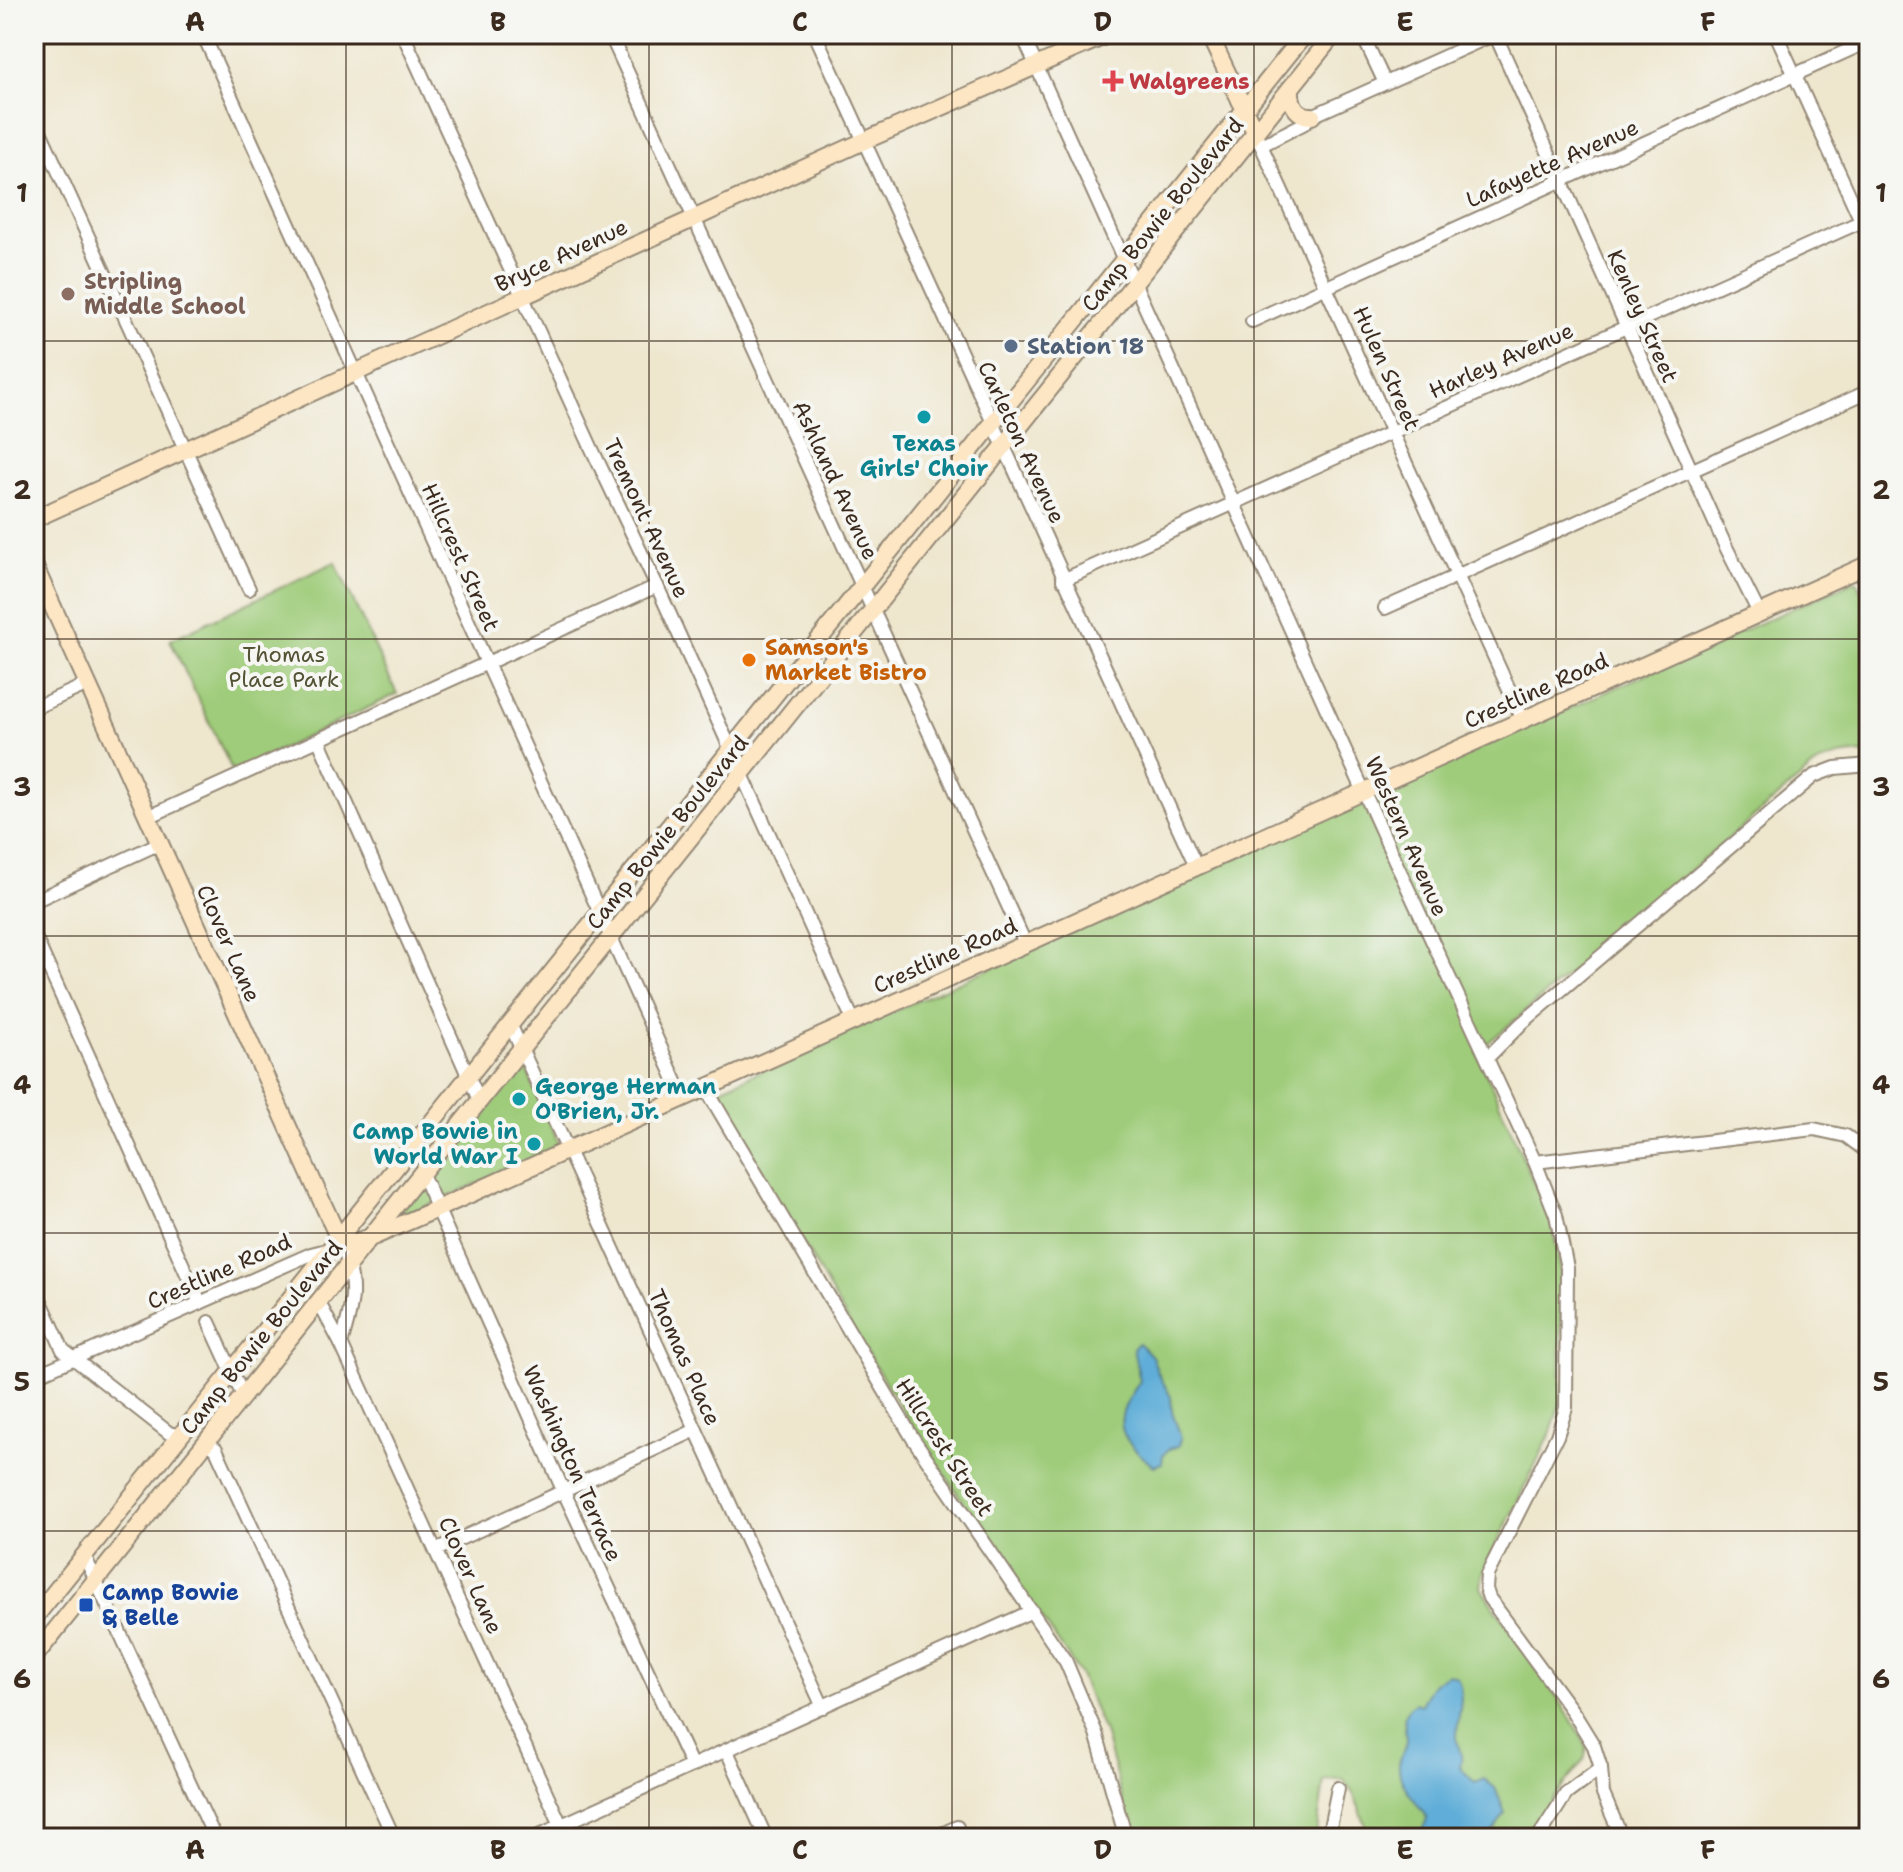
<svg xmlns="http://www.w3.org/2000/svg" width="1903" height="1872" font-family="'Shantell Sans',sans-serif">
<style>
.green{fill:#9fcc7a;stroke:#6d7b4c;stroke-width:2}
.water{fill:#5eadd8;stroke:#4c6c7b;stroke-width:2}
.lines{fill:none;stroke-linecap:round;stroke-linejoin:round}
.street-casing{stroke:#948876;stroke-width:16}
.secondary-casing{stroke:#948876;stroke-width:20}
.street{stroke:#fff;stroke-width:12}
.secondary{stroke:#fce6c4;stroke-width:16}
.grid{fill:none;stroke:#3b2a1e;stroke-width:2;stroke-opacity:0.55}
.health-dot{fill:#e0444e;stroke:#f6f6f2;stroke-width:3}
.education-dot{fill:#8d6e63;stroke:#f6f6f2;stroke-width:3}
.service-dot{fill:#5c6f8a;stroke:#f6f6f2;stroke-width:3}
.culture-dot{fill:#0f9aa8;stroke:#f6f6f2;stroke-width:3}
.food-dot{fill:#e8710a;stroke:#f6f6f2;stroke-width:3}
.transit-dot{fill:#1a4fb4;stroke:#f6f6f2;stroke-width:3}
.labels{text-anchor:middle;stroke-width:8;stroke-linejoin:round;paint-order:stroke}
.health-label{font-size:22px;font-weight:bold;fill:#be3a42;stroke:#f6f6f2;text-anchor:start}
.street-label{font-size:22px;fill:#3b2a1e;stroke:#f6f6f2}
.education-label{font-size:22px;font-weight:bold;fill:#785e54;stroke:#f6f6f2;text-anchor:start}
.service-label{font-size:22px;font-weight:bold;fill:#4e5e75;stroke:#f6f6f2;text-anchor:start}
.culture-label{font-size:22px;font-weight:bold;fill:#0d838f;stroke:#f6f6f2}
.food-label{font-size:22px;font-weight:bold;fill:#c56008;stroke:#f6f6f2;text-anchor:start}
.park-label{font-size:22px;fill:#545235;stroke:#f6f6f2}
.transit-label{font-size:22px;font-weight:bold;fill:#164399;stroke:#f6f6f2;text-anchor:start}
.neatline{fill:none;stroke:#3b2a1e;stroke-width:3}
.grid-label{font-size:26px;text-anchor:middle;font-weight:bold;fill:#3b2a1e}
</style>
<rect width="100%" height="100%" fill="#f6f6f2"/>
<filter id="ink" filterUnits="userSpaceOnUse"><feTurbulence type="fractalNoise" baseFrequency=".0125" numOctaves="2"/><feDisplacementMap in="SourceGraphic" scale="16" xChannelSelector="R" yChannelSelector="G"/><feConvolveMatrix kernelMatrix="1 2 1 2 8 2 1 2 1" color-interpolation-filters="sRGB"/></filter>
<filter id="wash" filterUnits="userSpaceOnUse"><feTurbulence type="fractalNoise" baseFrequency=".006" numOctaves="4" result="noise"/><feDisplacementMap in="SourceGraphic" scale="32" xChannelSelector="R" yChannelSelector="G"/><feGaussianBlur stdDeviation="1.8" result="paint"/><feColorMatrix in="noise" values="0 0 0 0 0 0 0 0 0 0 0 0 0 0 0 0 0 1.4 0 .05"/><feComposite in="paint" operator="in"/></filter>
<g filter="url(#wash)">
<rect width="100%" height="100%" fill="#eee6cd"/>
<g class="green">
<polygon points="335,562 397,694 233,772 170,640"/>
<path d="M 1856,580 L 1869,609 L 1869,753 C 1848,754 1831,755 1813,767 L 1477,1052 L 1552,1225 L 1560,1268 L 1561,1401 L 1549,1437 L 1483,1572 L 1481,1588 L 1567,1712 L 1587,1747 L 1584,1760 L 1553,1798 L 1533,1838 L 1371,1838 L 1354,1795 L 1343,1779 L 1324,1781 L 1316,1838 L 1133,1838 L 1104,1732 L 1079,1673 L 916,1432 L 853,1330 L 716,1091 Z"/>
<polygon points="522,1060 560,1147 392,1221"/>
</g>
<g class="water">
<path d="M 1138,1343 L 1152,1356 L 1158,1373 L 1171,1397 L 1172,1411 L 1181,1438 L 1179,1446 L 1169,1449 L 1163,1455 L 1162,1463 L 1154,1466 C 1146,1461 1141,1455 1135,1449 C 1110,1425 1124,1406 1140,1381 L 1133,1349 Z"/>
<path d="M 1449,1674 L 1457,1677 C 1466,1696 1457,1716 1457,1736 C 1457,1750 1464,1752 1460,1767 L 1475,1783 L 1484,1779 L 1495,1788 L 1505,1813 L 1489,1838 L 1420,1838 L 1427,1819 C 1419,1803 1400,1787 1399,1768 C 1398,1757 1407,1749 1406,1737 C 1405,1721 1400,1714 1415,1703 L 1421,1705 C 1428,1690 1433,1680 1449,1674 Z"/>
</g>
</g>
<g filter="url(#ink)">
<g class="lines">
<g class="street-casing">
<g id="street">
<polyline points="203,34 683,1097"/>
<polyline points="403,34 591,447 657,586 853,1020"/>
<polyline points="610,34 1025,943"/>
<polyline points="815,34 1196,866"/>
<polyline points="1022,34 1397,865 1535,1162 1556,1215 1567,1268 1566,1408 1557,1436 1487,1575 1486,1589 1489,1598 1573,1712 1594,1746 1601,1768 1603,1794 1622,1838"/>
<polyline points="1362,34 1385,83"/>
<polyline points="1495,34 1724,543 1759,613"/>
<polyline points="1776,34 1869,238"/>
<polyline points="34,118 249,589"/>
<polyline points="1255,132 1523,720"/>
<polyline points="1262,145 1303,124 1312,116 1495,34"/>
<polyline points="1252,321 1869,41"/>
<polyline points="1063,580 1869,218"/>
<polyline points="1385,608 1869,391"/>
<polyline points="34,708 88,684"/>
<polyline points="319,741 479,1100"/>
<polyline points="148,817 657,586"/>
<polyline points="34,901 160,843"/>
<polyline points="34,935 200,1303"/>
<polyline points="510,1024 823,1707"/>
<polyline points="1487,1058 1521,1024 1814,776 1835,768 1869,765"/>
<polyline points="705,1087 912,1437 1066,1662 1096,1733 1126,1838"/>
<polyline points="1535,1162 1814,1129 1846,1136 1869,1153"/>
<polyline points="422,1174 563,1490 692,1766"/>
<polyline points="34,1286 63,1350 169,1433 180,1436"/>
<polyline points="318,1301 341,1344 561,1825"/>
<polyline points="209,1322 243,1396"/>
<path d="M 34,1376 L 311,1254 L 342,1246 C 358,1285 353,1305 341,1344"/>
<polyline points="206,1442 216,1449 394,1838"/>
<polyline points="436,1550 696,1430"/>
<polyline points="84,1555 215,1838"/>
<polyline points="727,1751 766,1838"/>
<polyline points="533,1838 1032,1611"/>
<polyline points="933,1838 957,1827"/>
<polyline points="1328,1838 1338,1788"/>
<polyline points="1538,1838 1566,1794 1601,1768"/>
</g>
</g>
<g class="secondary-casing">
<g id="secondary">
<polyline points="1209,34 1255,132"/>
<path d="M 1291,88 C 1290,103 1296,116 1312,116"/>
<polyline points="34,519 864,141 1109,34"/>
<polyline points="34,565 342,1246 375,1236 437,1209 1869,564"/>
<polyline points="34,1618 1305,34"/>
<polyline points="34,1657 1334,34"/>
</g>
</g>
<use href="#street" class="street"/>
<use href="#secondary" class="secondary"/>
</g>
</g>
<path class="grid" d="M 346,34 L 346,1838M 649,34 L 649,1838M 952,34 L 952,1838M 1254,34 L 1254,1838M 1556,34 L 1556,1838M 34,341 L 1869,341M 34,639 L 1869,639M 34,936 L 1869,936M 34,1233 L 1869,1233M 34,1531 L 1869,1531"/>
<path class="health-dot" d="M1109 69h8v8h8v8h-8v8h-8v-8h-8v-8h8z"/>
<circle class="education-dot" cx="68" cy="294" r="8"/>
<circle class="service-dot" cx="1011" cy="346" r="8"/>
<g class="culture-dot">
<circle cx="924" cy="417" r="8"/>
<circle cx="519" cy="1099" r="8"/>
<circle cx="534" cy="1144" r="8"/>
</g>
<circle class="food-dot" cx="749" cy="660" r="8"/>
<rect class="transit-dot" x="78" y="1597" width="16" height="16" rx="4"/>
<g class="labels">
<g class="health-label">
<text x="1129" y="89">Walgreens</text>
</g>
<g class="street-label">
<text transform="translate(1552 163) rotate(-24)" y="8">Lafayette Avenue</text>
<text transform="translate(1162 214) rotate(-51)" y="8">Camp Bowie Boulevard</text>
<text transform="translate(561 255) rotate(-25)" y="8">Bryce Avenue</text>
<text transform="translate(1643 316) rotate(66)" y="8">Kenley Street</text>
<text transform="translate(1501 360) rotate(-24)" y="8">Harley Avenue</text>
<text transform="translate(1387 368) rotate(66)" y="8">Hulen Street</text>
<text transform="translate(1022 442) rotate(65)" y="8">Carleton Avenue</text>
<text transform="translate(836 480) rotate(65)" y="8">Ashland Avenue</text>
<text transform="translate(647 518) rotate(65)" y="8">Tremont Avenue</text>
<text transform="translate(461 557) rotate(66)" y="8">Hillcrest Street</text>
<text transform="translate(1536 690) rotate(-24)" y="8">Crestline Road</text>
<text transform="translate(667 832) rotate(-51)" y="8">Camp Bowie Boulevard</text>
<text transform="translate(1407 836) rotate(66)" y="8">Western Avenue</text>
<text transform="translate(229 943) rotate(66)" y="8">Clover Lane</text>
<text transform="translate(945 955) rotate(-24)" y="8">Crestline Road</text>
<text transform="translate(219 1271) rotate(-24)" y="8">Crestline Road</text>
<text transform="translate(261 1337) rotate(-51)" y="8">Camp Bowie Boulevard</text>
<text transform="translate(685 1357) rotate(66)" y="8">Thomas Place</text>
<text transform="translate(945 1447) rotate(57)" y="8">Hillcrest Street</text>
<text transform="translate(573 1463) rotate(66)" y="8">Washington Terrace</text>
<text transform="translate(471 1575) rotate(66)" y="8">Clover Lane</text>
</g>
<g class="education-label">
<text x="84" y="289">Stripling<tspan x="84" dy="25">Middle School</tspan></text>
</g>
<g class="service-label">
<text x="1027" y="354">Station 18</text>
</g>
<g class="culture-label">
<text x="924" y="451">Texas<tspan x="924" dy="25">Girls' Choir</tspan></text>
<text x="535" y="1094" text-anchor="start">George Herman<tspan x="535" dy="25">O'Brien, Jr.</tspan></text>
<text x="518" y="1139" text-anchor="end">Camp Bowie in<tspan x="518" dy="25">World War I</tspan></text>
</g>
<g class="food-label">
<text x="765" y="655">Samson's<tspan x="765" dy="25">Market Bistro</tspan></text>
</g>
<g class="park-label">
<text x="284" y="662">Thomas<tspan x="284" dy="25">Place Park</tspan></text>
</g>
<g class="transit-label">
<text x="102" y="1600">Camp Bowie<tspan x="102" dy="25">&amp; Belle</tspan></text>
</g>
</g>
<rect width="1903" height="1872" fill="none" stroke="#f6f6f2" stroke-width="88"/>
<rect x="44" y="44" width="1815" height="1784" class="neatline"/>
<g class="grid-label">
<text x="195" y="31">A</text>
<text x="498" y="31">B</text>
<text x="800" y="31">C</text>
<text x="1103" y="31">D</text>
<text x="1405" y="31">E</text>
<text x="1708" y="31">F</text>
<text x="22" y="202">1</text>
<text x="1881" y="202">1</text>
<text x="22" y="499">2</text>
<text x="1881" y="499">2</text>
<text x="22" y="796">3</text>
<text x="1881" y="796">3</text>
<text x="22" y="1094">4</text>
<text x="1881" y="1094">4</text>
<text x="22" y="1391">5</text>
<text x="1881" y="1391">5</text>
<text x="22" y="1688">6</text>
<text x="1881" y="1688">6</text>
<text x="195" y="1859">A</text>
<text x="498" y="1859">B</text>
<text x="800" y="1859">C</text>
<text x="1103" y="1859">D</text>
<text x="1405" y="1859">E</text>
<text x="1708" y="1859">F</text>
</g>
</svg>
